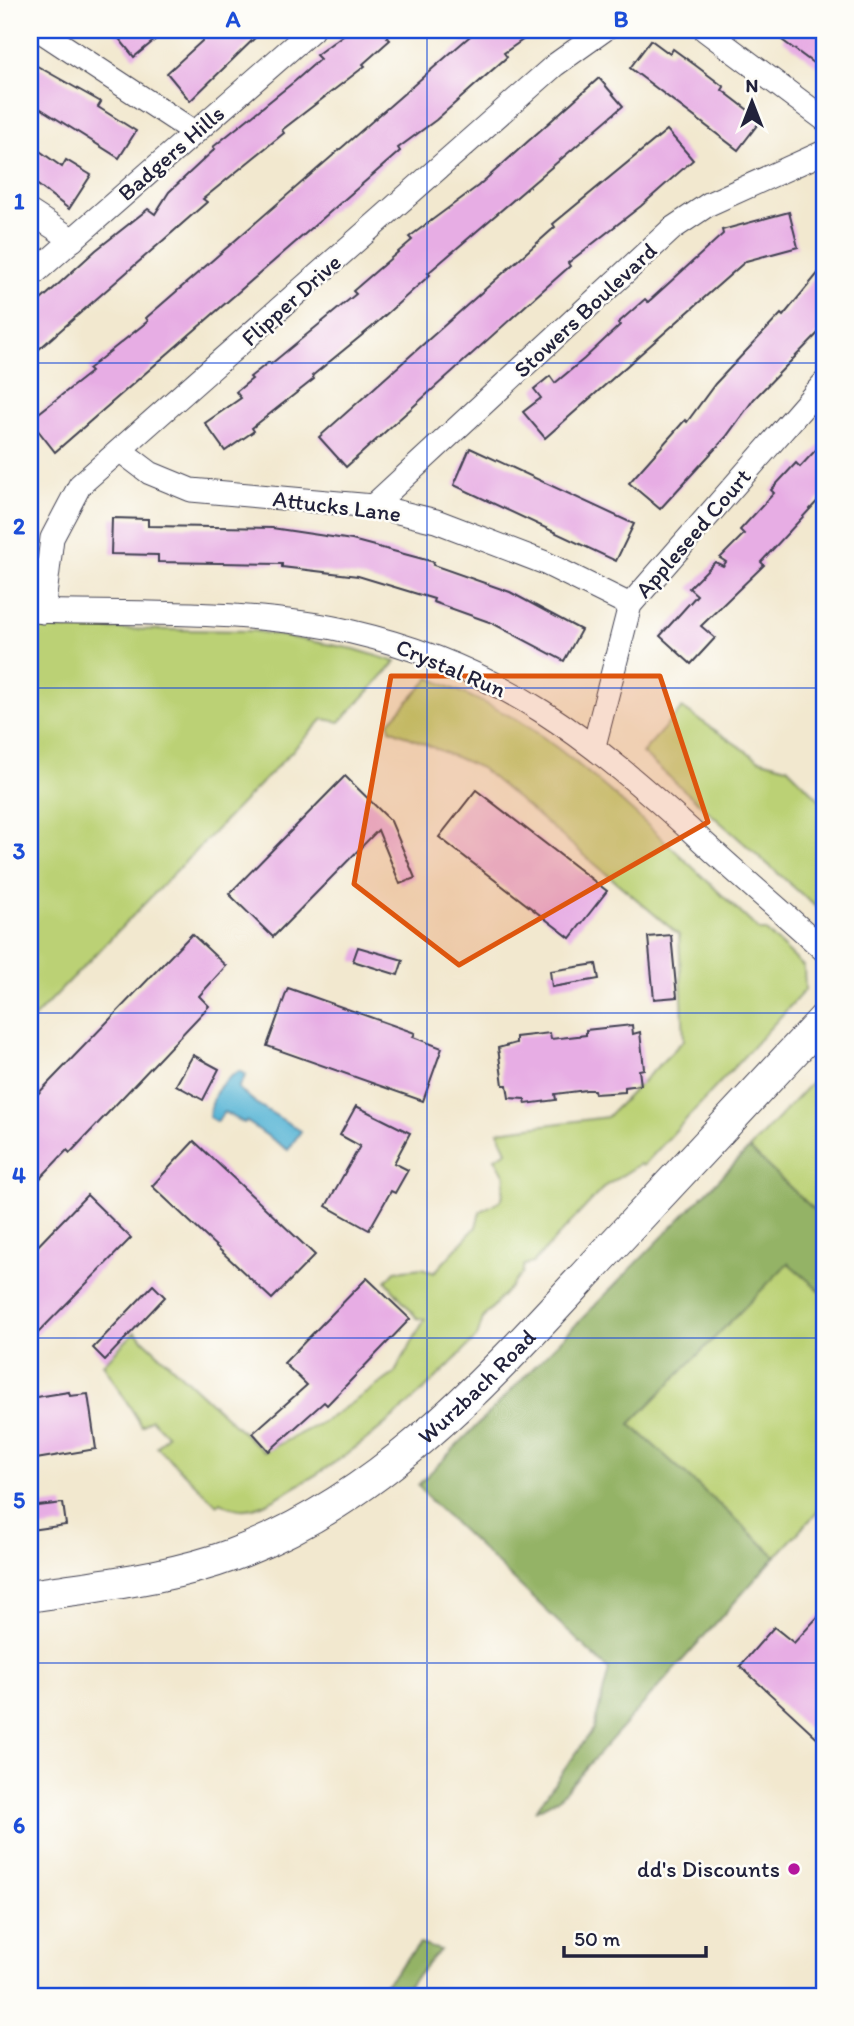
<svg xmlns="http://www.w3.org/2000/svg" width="854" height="2026" font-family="Itim,sans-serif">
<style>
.green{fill:#bbd175;stroke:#6e7a58;stroke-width:2}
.forest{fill:#94b366;stroke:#5b6a50;stroke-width:2}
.water{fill:#58b5d6;stroke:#3d6c88;stroke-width:2}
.building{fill:#e7ade4}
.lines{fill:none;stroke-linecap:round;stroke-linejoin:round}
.minor-casing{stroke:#414051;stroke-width:25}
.secondary-casing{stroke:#414051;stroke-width:34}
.minor{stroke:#fff;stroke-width:23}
.secondary{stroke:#fff;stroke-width:32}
.marked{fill:#de560e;fill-opacity:0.2;stroke:#de560e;stroke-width:5;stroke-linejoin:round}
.grid{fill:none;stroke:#1d4ed8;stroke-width:2;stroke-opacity:0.55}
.poi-dot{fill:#b5179e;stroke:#fdfcf7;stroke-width:2.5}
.labels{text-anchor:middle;stroke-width:5;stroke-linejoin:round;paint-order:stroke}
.street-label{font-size:23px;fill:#22223b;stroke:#fdfcf7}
.poi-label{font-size:23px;fill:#22223b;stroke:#fdfcf7;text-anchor:end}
.neatline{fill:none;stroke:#1d4ed8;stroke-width:2.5}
.grid-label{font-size:23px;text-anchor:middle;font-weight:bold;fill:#1d4ed8}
</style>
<rect width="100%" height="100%" fill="#fdfcf7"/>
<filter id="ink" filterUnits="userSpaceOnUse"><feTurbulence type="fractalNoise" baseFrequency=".0143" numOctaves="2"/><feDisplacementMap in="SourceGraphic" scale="14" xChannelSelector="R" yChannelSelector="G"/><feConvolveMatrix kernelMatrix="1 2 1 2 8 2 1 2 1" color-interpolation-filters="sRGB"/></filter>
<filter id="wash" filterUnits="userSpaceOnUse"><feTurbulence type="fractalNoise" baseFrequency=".00686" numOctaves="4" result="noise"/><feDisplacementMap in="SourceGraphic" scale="28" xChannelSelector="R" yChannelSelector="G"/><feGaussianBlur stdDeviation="1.57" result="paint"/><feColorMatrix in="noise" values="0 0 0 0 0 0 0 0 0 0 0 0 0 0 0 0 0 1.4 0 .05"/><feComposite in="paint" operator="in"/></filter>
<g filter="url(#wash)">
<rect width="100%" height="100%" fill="#f2e8cf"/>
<g class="green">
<polygon points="30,628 254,631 354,649 396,662 340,722 323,719 30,1022"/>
<path d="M 430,678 C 468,696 510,712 544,738 C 621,795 690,866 760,931 L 766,931 L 804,967 L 805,990 L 643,1166 L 640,1164 L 604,1187 L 533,1263 L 524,1265 L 522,1274 L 483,1318 L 477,1337 C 420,1396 363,1450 290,1490 C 277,1497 262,1508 246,1509 C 236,1510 229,1507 221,1502 L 217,1505 L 157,1447 L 167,1435 L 151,1419 L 142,1426 L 103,1364 L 135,1332 L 264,1452 L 325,1421 L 394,1374 L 425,1319 L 417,1318 L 386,1281 L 395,1271 L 422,1268 L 434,1273 L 476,1227 L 480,1212 L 502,1199 L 505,1176 L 495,1158 L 507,1151 L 498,1131 L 607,1117 L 684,1040 L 679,935 L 481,768 L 390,729 L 389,722 Z"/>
<polygon points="682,708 758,759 787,767 824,804 824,914 642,753"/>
<polygon points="824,1069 824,1219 749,1149"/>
<polygon points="788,1262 824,1294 824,1505 776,1556 630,1424"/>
</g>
<g class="forest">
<polygon points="749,1149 824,1219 824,1294 788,1263 630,1424 776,1556 558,1799 535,1811 594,1728 609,1670 431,1501 418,1485"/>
<polygon points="420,1944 440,1950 399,1996 279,1996 325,1983 382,1987"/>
</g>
<path class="water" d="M 239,1071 L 246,1075 L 238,1088 L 257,1104 L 301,1131 L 288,1150 L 246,1121 L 244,1123 L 224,1112 L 217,1122 L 209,1117 C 213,1093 218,1084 239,1071 Z"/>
<g id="blocks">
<g class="building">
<polygon points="112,30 149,30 156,39 134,57"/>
<polygon points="214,30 263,30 190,101 167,73"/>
<polygon points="350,30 395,30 387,37 390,40 363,64 365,66 282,130 284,133 203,199 207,202 30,357 30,310 96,250 148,209 155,214 169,192 215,149 213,147 295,81 320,59 316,55"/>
<polygon points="477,30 537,30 504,53 507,57 436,120 398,148 400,151 55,452 30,420 91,372 88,369 148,321 146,318"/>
<polygon points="790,30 824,30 824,71 782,40"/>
<polygon points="651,40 670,54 673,49 695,65 724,87 722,90 761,120 738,150 630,68"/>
<polygon points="30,62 101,102 98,107 136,131 119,158 30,102"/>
<polygon points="599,78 623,106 428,273 430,275 372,327 312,376 314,379 252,428 254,431 225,451 205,423 241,398 236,392 252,379 250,377 269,362 271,364 356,294 353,291 412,240 409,237 478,186"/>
<polygon points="667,130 693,160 641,206 568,263 570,266 533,299 346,467 319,437 555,227 553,224"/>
<polygon points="30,144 62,167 66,160 91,175 69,209 30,179"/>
<polygon points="789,212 798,247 746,261 545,438 523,412 541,398 534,389 550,376 555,383 584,359 620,325 618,323 645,299 648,302 723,234 722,230"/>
<polygon points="824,266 824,327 754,399 726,437 660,509 629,483 685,420 687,422 715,384 781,314 783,316"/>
<polygon points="824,441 824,494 761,562 764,565 701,626 715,638 691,664 660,636 697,595 689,588 715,562 723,566 726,562 720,558 744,534 740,530 774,493 771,490 796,463 800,467"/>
<polygon points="470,448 634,524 616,561 454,485"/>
<polygon points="112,518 148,519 148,526 272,528 352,540 434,562 433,565 510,592 581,630 564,661 492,623 433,602 434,599 358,576 282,567 282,564 158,562 158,555 111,554"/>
<polygon points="345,776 391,821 415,878 400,884 378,830 273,937 229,894"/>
<polygon points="476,790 607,891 570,938 439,837"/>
<polygon points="192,934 226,966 199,996 209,1006 70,1153 67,1150 30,1189 30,1102"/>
<polygon points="671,935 677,997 654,999 648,937"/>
<polygon points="358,947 403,960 398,975 353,961"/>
<polygon points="596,964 599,979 552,987 550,971"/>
<polygon points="288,988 415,1033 413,1037 442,1048 423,1101 267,1046"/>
<polygon points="632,1025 633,1034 640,1032 644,1069 639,1070 641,1085 625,1087 625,1092 595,1094 594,1090 586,1090 555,1094 556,1100 526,1104 525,1099 509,1098 507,1085 503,1085 498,1048 516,1043 516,1037 550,1033 551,1039 586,1035 586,1030"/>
<polygon points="193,1055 219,1069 203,1100 176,1085"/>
<polygon points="356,1106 410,1133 394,1163 408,1170 395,1193 391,1191 369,1230 326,1206 360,1146 340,1135"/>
<polygon points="194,1141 315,1255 272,1299 152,1186"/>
<polygon points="87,1195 131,1238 30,1341 30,1254"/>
<polygon points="367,1278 410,1319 327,1405 324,1402 269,1451 253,1433 307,1385 284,1363"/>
<polygon points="153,1285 165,1297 105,1360 93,1348"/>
<polygon points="69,1392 70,1396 88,1394 96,1449 30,1460 30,1398"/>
<polygon points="63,1503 66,1525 30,1530 30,1507"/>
<polygon points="824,1610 824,1744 740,1666 774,1627 794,1643"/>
</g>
</g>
</g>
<g filter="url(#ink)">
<use href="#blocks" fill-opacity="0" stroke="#414051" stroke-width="2"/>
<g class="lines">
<g class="minor-casing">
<g id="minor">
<polyline points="39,30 194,132"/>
<polyline points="705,30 824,119"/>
<polyline points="30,212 73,240"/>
<polyline points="30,277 312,30"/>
<polyline points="121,451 150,473 191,490 373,506 436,521 543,562 630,605"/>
<polyline points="373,506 673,228 709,204 824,152"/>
<path d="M 30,611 C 130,614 256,609 352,632 C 503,667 591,739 702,841 C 742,878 784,913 824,950"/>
<polyline points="43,612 52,538 80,485 555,65 604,30"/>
<polyline points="594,746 630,605 824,383"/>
</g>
</g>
<g class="secondary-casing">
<g id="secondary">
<path id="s1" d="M 30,1596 C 97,1585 168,1579 232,1555 C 384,1499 492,1375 600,1259 C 675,1179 750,1099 824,1019"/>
</g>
</g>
<use href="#minor" class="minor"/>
<use href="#secondary" class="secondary"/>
</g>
</g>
<path class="marked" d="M 391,676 L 660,676 L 708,822 L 459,965 L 354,884 Z"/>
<path class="grid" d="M 427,30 L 427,1996M 30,363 L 824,363M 30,688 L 824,688M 30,1013 L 824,1013M 30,1338 L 824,1338M 30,1663 L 824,1663"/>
<circle class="poi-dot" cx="794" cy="1869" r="7"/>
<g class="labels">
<g class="street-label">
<text transform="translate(171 153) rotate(-41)" y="8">Badgers Hills</text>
<text transform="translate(291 300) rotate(-42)" y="8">Flipper Drive</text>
<text transform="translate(585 310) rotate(-43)" y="8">Stowers Boulevard</text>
<text transform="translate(337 506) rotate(7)" y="8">Attucks Lane</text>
<text transform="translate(693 533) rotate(-49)" y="8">Appleseed Court</text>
<text transform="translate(451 668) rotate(23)" y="8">Crystal Run</text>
<text dy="8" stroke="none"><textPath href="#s1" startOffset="506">Wurzbach Road</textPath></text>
</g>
<g class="poi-label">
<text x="780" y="1877">dd's Discounts</text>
</g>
</g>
<rect width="854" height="2026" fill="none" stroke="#fdfcf7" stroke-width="77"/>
<g transform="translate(752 102)" stroke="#fdfcf7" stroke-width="5" paint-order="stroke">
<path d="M0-5L12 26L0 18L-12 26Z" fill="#22223b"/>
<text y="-10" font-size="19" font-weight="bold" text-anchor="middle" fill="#22223b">N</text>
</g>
<path d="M564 1946v10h142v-10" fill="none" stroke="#22223b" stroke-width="3.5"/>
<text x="574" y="1946" font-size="21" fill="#22223b" stroke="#fdfcf7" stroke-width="5" paint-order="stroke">50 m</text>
<rect x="38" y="38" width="778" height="1950" class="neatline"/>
<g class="grid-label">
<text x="233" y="27">A</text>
<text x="621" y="27">B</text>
<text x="19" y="209">1</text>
<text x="19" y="534">2</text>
<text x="19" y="859">3</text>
<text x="19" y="1183">4</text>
<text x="19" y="1508">5</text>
<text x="19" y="1833">6</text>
</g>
</svg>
